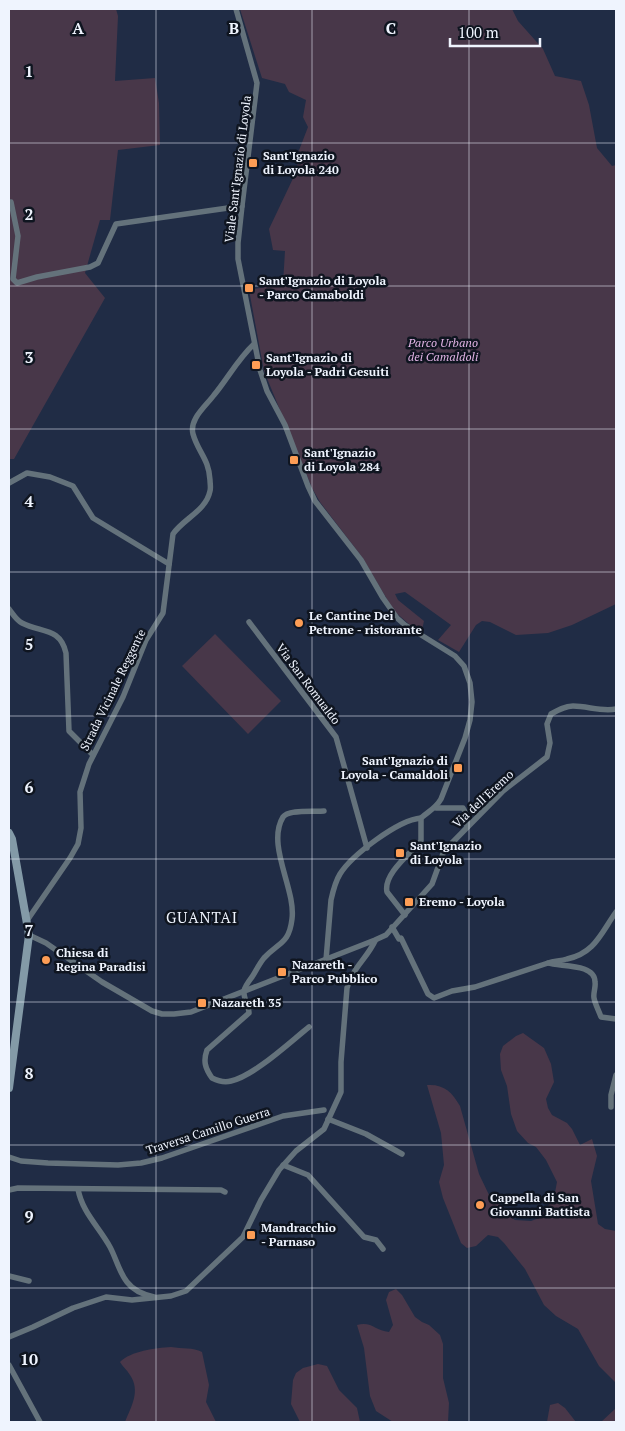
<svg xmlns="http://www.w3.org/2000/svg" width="625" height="1431" font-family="'PT Serif',serif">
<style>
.green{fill:#483749}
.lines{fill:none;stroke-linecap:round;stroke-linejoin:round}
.street{stroke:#64727b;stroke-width:5.5}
.secondary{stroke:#839aa7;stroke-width:8}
.grid{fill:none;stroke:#eff4fe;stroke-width:1;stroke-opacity:0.55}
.poi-dot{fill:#fd9d55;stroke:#0f1520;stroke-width:2}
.labels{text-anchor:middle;stroke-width:5;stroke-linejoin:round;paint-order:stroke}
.poi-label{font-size:12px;font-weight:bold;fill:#eff4fe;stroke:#0f1520;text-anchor:start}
.street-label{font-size:12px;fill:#eff4fe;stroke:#0f1520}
.park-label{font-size:12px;font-style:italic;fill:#e1b3e4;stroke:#0f1520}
.quarter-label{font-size:15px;letter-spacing:1px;fill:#eff4fe;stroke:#0f1520}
.grid-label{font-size:16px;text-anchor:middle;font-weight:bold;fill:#eff4fe;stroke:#0f1520;stroke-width:5;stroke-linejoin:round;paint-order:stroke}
</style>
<rect width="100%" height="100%" fill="#202c45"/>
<g class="green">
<polygon points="9,9 116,9 118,16 115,81 155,78 159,103 160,145 118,150 110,220 100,220 85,273 105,298 14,459 9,459"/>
<polygon points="240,9 512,9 518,21 543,49 555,76 581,81 589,105 597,148 612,166 616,165 616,604 572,625 548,633 516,635 490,622 482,621 476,625 459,652 438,640 451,625 405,592 395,594 398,600 424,621 422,630 410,625 394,611 362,557 320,502 312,488 264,371 249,290 283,284 285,251 273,250 269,229 297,170 298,153 308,127 303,117 306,100 289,92 285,84 262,78"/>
<polygon points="215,634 281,701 248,734 182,666"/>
<path d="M 523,1033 L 544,1048 L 551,1064 L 554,1082 L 546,1099 L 548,1108 L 552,1115 L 567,1123 L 572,1129 L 580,1145 L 592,1139 L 597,1156 L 591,1181 L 598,1224 L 605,1229 L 616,1231 L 616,1383 L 599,1366 L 578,1329 L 556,1316 L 544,1305 L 525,1269 L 504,1243 L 498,1237 L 488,1235 L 476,1246 L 467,1248 L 461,1243 L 443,1198 L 439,1182 L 444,1165 L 441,1133 L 427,1085 C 444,1084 452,1092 460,1106 L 479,1174 L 490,1197 L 498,1201 L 508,1215 L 515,1220 L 531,1221 L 539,1218 L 554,1198 L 557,1182 L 546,1160 L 536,1147 L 528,1143 L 517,1131 L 511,1114 L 507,1086 L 501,1070 L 500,1054 L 503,1046 L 516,1036 Z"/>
<path d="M 396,1289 L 402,1295 L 415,1317 L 422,1322 L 429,1325 L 440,1335 L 443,1344 L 443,1378 L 449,1403 L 448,1422 L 393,1422 L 376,1411 L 370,1396 L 364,1348 L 357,1325 C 372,1321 375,1331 389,1332 L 393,1325 L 386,1300 L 389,1292 Z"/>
<path d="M 171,1347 C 182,1349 193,1347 202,1352 L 209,1385 L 206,1402 L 216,1422 L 125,1422 C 131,1407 141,1391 130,1375 C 127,1370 123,1367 120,1362 C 131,1351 155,1348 171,1347 Z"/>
<polygon points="318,1364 327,1366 339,1390 357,1408 360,1422 300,1422 291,1404 293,1380 296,1373 303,1368"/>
<polygon points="558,1403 565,1408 576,1422 547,1422 550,1405"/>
<polygon points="616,1404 616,1422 601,1422 615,1409"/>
</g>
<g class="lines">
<g class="street">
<path d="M 236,9 L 257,83 L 242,206 L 238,243 L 238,259 L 260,370 L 267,391 L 285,425 L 308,486 L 315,501 L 361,560 L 383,598 L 397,618 L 405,625 L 455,656 L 464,666 L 470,683 L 472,702 L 470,720 L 465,738 L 441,799 C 436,808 429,811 421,818 L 421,841 C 411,853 383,874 387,892 L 405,915"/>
<polyline points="11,202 18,236 13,279 17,283 37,277 90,267 98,263 116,224 242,206"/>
<polyline points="9,483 27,473 50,477 73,486 93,518 169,564"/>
<path d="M 9,609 C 13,614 16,620 22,623 C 41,633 60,627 66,653 L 69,731 L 93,755"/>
<polyline points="249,622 336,737 367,848"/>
<polyline points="436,808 463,808 467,815 467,827"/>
<path d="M 26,922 L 70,858 L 78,844 L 81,828 L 80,792 L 89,764 L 123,697 L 146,640 L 163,613 L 173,534 C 183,519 206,511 210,491 C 211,488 210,483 210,480 C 209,459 198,452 193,434 C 189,419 206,406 214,395 C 228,378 238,359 254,344"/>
<path d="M 392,927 L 399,939 L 401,938 L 428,994 L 434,998 L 452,991 L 475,987 L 548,963 C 560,967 595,963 595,982 C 596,987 593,993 594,998 C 595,1004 599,1011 601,1017 L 616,1019"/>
<path d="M 29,935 L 46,943 L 102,982 L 152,1011 L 162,1014 L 174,1014 L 191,1012 L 375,940 L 386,935 L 432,884 L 444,851 L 503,791 L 547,757 L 550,743 L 547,724 L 551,714 C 558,710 565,706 573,706 C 588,706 601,712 616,709"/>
<path d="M 326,960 L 331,900 C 333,891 335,882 340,874 C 352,855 398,820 421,818"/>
<path d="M 548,963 C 554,961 561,961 567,959 C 595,953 601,933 616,912"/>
<path d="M 309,1027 C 290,1042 254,1076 231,1081 C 224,1083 218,1081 212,1078 C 205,1068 203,1061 207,1050 L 249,1013 C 249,1006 243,998 244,991 C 245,986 249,981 252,977 C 256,971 259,964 264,958 C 279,942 289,944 292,919 C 296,889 266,845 283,817 C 288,809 314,812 324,811"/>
<polyline points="611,1107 611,1095 616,1075"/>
<polyline points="328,1119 366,1134 402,1154"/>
<polyline points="9,1157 21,1161 48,1163 118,1165 141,1163 162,1158 283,1116 324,1110"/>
<polyline points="283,1165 308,1175 364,1237 376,1240 383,1249"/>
<path d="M 78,1189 C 82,1212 99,1227 110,1247 C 116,1258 119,1272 127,1282 C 133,1290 145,1295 154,1297"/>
<polyline points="9,1190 18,1188 221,1190 225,1192"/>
<polyline points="9,1276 29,1281"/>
<path d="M 9,1337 L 33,1327 L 73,1308 L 106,1297 L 132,1300 L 171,1296 L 186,1291 L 243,1237 L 261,1200 L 279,1170 L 296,1151 L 324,1129 L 341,1092 L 341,1062 L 347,988 C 352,969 367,958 375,941"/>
<polyline points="9,1365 40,1422"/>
</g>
<polyline class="secondary" points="9,833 12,839 29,935 9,1088"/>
</g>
<path class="grid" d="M 156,9 L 156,1422M 312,9 L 312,1422M 469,9 L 469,1422M 9,143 L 616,143M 9,286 L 616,286M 9,429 L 616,429M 9,572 L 616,572M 9,716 L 616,716M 9,859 L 616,859M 9,1002 L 616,1002M 9,1145 L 616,1145M 9,1288 L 616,1288"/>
<g class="poi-dot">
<rect x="248" y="158" width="10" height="10" rx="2.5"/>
<rect x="244" y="283" width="10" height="10" rx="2.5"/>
<rect x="251" y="360" width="10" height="10" rx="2.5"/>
<rect x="289" y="455" width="10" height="10" rx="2.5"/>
<circle cx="299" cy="623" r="5"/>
<rect x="453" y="763" width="10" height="10" rx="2.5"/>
<rect x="395" y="848" width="10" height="10" rx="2.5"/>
<rect x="404" y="897" width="10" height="10" rx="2.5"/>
<circle cx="46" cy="960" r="5"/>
<rect x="277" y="967" width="10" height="10" rx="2.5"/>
<rect x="197" y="998" width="10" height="10" rx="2.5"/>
<circle cx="480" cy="1205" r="5"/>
<rect x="246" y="1230" width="10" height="10" rx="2.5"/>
</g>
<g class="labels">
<g class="poi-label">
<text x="263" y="160">Sant'Ignazio<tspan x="263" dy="14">di Loyola 240</tspan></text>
<text x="259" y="285">Sant'Ignazio di Loyola<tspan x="259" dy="14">- Parco Camaboldi</tspan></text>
<text x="266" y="362">Sant'Ignazio di<tspan x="266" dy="14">Loyola - Padri Gesuiti</tspan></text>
<text x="304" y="457">Sant'Ignazio<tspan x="304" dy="14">di Loyola 284</tspan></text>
<text x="309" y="620">Le Cantine Dei<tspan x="309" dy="14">Petrone - ristorante</tspan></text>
<text x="448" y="765" text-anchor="end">Sant'Ignazio di<tspan x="448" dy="14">Loyola - Camaldoli</tspan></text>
<text x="410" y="850">Sant'Ignazio<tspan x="410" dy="14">di Loyola</tspan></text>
<text x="419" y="906">Eremo - Loyola</text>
<text x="56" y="957">Chiesa di<tspan x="56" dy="14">Regina Paradisi</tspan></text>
<text x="292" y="969">Nazareth -<tspan x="292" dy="14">Parco Pubblico</tspan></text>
<text x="212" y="1007">Nazareth 35</text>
<text x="490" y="1202">Cappella di San<tspan x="490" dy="14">Giovanni Battista</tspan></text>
<text x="261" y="1232">Mandracchio<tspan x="261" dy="14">- Parnaso</tspan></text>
</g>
<g class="street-label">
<text transform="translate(238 169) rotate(-83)" y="4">Viale Sant'Ignazio di Loyola</text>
<text transform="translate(308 684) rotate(53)" y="4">Via San Romualdo</text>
<text transform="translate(113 690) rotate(-64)" y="4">Strada Vicinale Reggente</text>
<text transform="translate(483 799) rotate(-43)" y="4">Via dell'Eremo</text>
<text transform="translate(208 1131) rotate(-18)" y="4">Traversa Camillo Guerra</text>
</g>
<g class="park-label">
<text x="443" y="347">Parco Urbano<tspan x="443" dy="14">dei Camaldoli</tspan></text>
</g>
<g class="quarter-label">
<text x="202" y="923">GUANTAI</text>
</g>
</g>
<g class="grid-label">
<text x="78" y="34">A</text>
<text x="234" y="34">B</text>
<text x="391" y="34">C</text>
<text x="29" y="77">1</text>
<text x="29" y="220">2</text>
<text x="29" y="363">3</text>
<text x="29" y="507">4</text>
<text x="29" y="650">5</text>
<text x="29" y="793">6</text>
<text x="29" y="936">7</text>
<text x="29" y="1079">8</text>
<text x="29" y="1222">9</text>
<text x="29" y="1365">10</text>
</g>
<rect width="625" height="1431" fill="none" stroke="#eff4fe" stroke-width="20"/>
<path d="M450 38v8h90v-8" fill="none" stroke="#eff4fe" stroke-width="2.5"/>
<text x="458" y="38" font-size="15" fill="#eff4fe" stroke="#0f1520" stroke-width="4" paint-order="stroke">100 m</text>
</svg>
